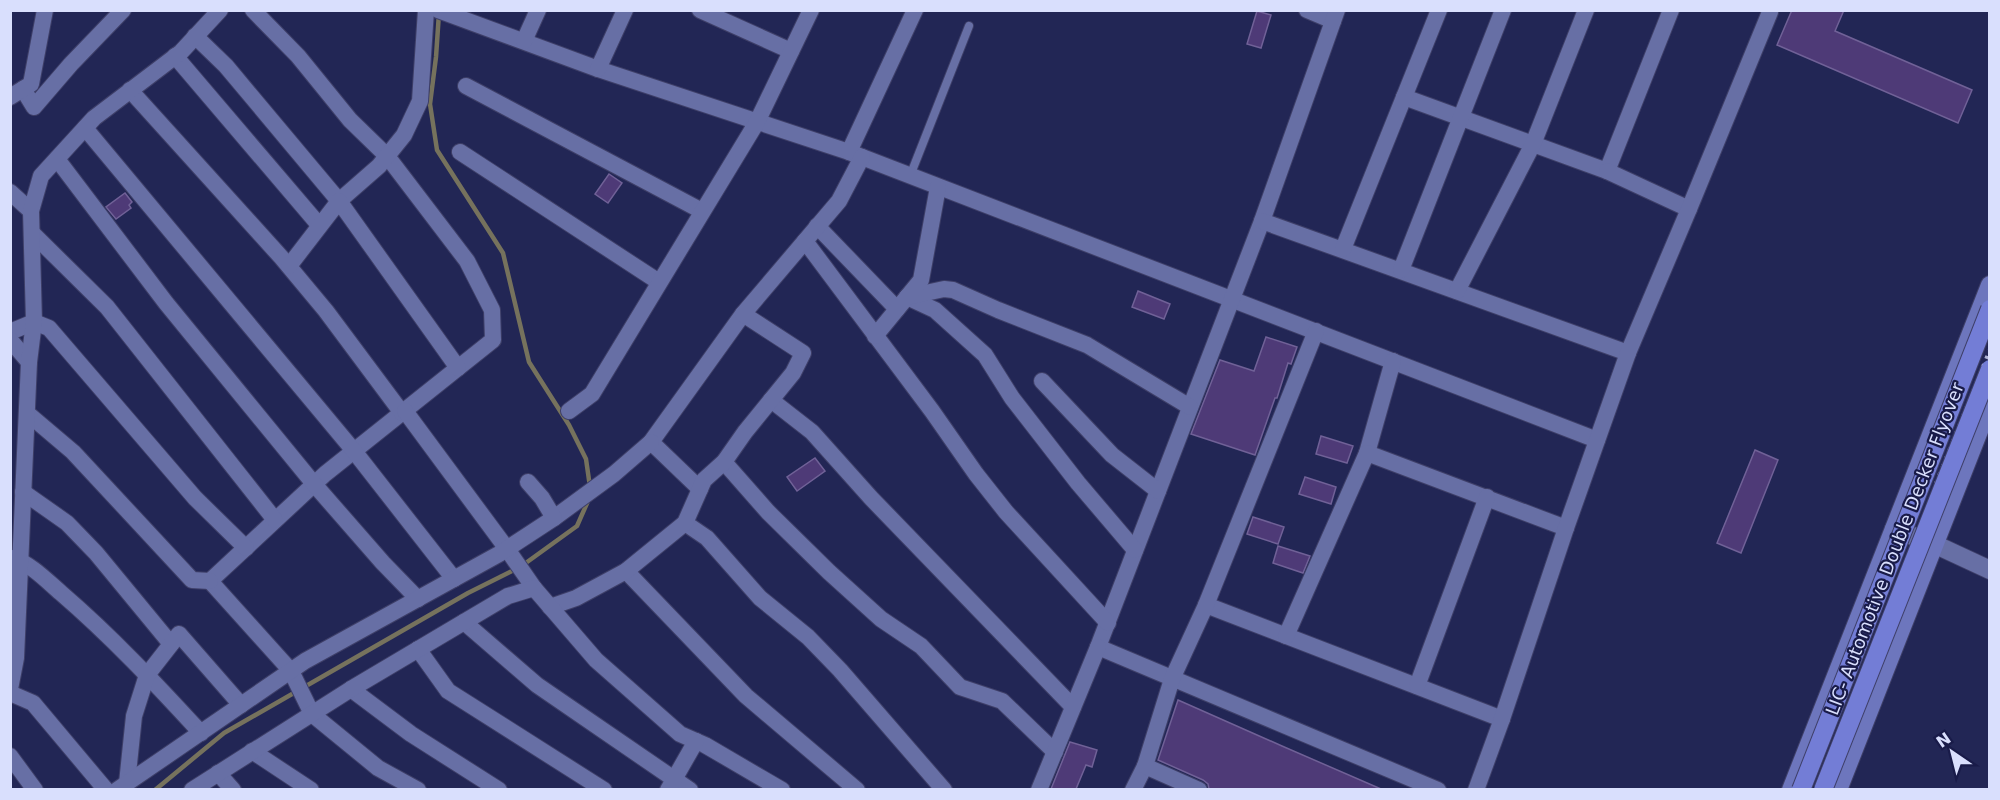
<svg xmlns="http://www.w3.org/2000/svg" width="2000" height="800" font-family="'DejaVu Sans',sans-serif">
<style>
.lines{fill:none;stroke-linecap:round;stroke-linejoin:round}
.stream{stroke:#76725d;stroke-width:4.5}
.building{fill:#4e3a77;stroke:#706197;stroke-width:1.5}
.service-casing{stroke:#3e3f68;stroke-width:10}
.minor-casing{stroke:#3e3f68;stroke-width:18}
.tertiary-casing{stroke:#3e3f68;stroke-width:20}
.secondary-casing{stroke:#3e3f68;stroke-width:20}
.service{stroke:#676fa5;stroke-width:8}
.minor{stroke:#676fa5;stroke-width:16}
.tertiary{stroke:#676fa5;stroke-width:18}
.secondary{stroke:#6d76bd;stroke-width:18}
.rail{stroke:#aeb3d5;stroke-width:4.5;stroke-dasharray:3 6;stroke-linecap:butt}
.primary-bridge-casing{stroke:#3e3f68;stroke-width:20;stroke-linecap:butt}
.primary-bridge{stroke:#737dd6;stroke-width:18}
.labels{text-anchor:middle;stroke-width:4.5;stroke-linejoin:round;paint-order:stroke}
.street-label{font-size:18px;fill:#d9dffd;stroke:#191b49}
</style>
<rect width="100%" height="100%" fill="#222655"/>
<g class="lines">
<g class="stream">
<polyline points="439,13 436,57 430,104 437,150 503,253 529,362 569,425 586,459 590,487"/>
<polyline points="523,565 577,526 588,501"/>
<polyline points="155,790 224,733 468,593 516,569"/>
</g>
</g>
<g class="building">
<polygon points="1792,10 1844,10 1835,31 1972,90 1958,123 1777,45"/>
<polygon points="1257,11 1271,15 1261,48 1247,44"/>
<polygon points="609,174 622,183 608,203 595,194"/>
<polygon points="125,193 132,202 129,205 131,208 116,219 106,207"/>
<polygon points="1138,291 1170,304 1164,319 1132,307"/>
<polygon points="1266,337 1297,347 1291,364 1288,363 1277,398 1275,398 1255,455 1191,434 1220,360 1254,371"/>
<polygon points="1321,436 1353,446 1347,463 1316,454"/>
<polygon points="1755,450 1778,460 1741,553 1717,543"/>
<polygon points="815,458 825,471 797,491 787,477"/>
<polygon points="1305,477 1336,487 1331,504 1299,494"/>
<polygon points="1253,517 1284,527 1278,544 1247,534"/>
<polygon points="1278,546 1310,556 1303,573 1273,563"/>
<polygon points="1178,700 1282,746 1381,789 1209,789 1208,784 1203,780 1158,760"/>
<polygon points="1070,742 1097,750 1092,767 1086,765 1076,789 1051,789"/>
</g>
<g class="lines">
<g class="service-casing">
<polyline id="service" points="910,176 969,26"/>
</g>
<g class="minor-casing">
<g id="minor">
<polyline points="253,10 298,56 350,120 387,156 467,261 492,310 493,340 325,474 210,581 291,671 312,714 378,768 418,790"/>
<polyline points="438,10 598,69 849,152 1597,440"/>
<polyline points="700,10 791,51"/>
<polyline points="1307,10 1333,21"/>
<polyline points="1337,10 1262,221 1098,647 1438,790"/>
<polyline points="195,36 226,66 339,201 379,166 404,135 420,101 426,10"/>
<polyline points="524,41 538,10"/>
<polyline points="175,56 319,225"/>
<polyline points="598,69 625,10"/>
<polyline points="466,86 702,211"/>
<polyline points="23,89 34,107 71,64 123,10"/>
<polyline points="130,90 281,257 326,311 402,413"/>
<polyline points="10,97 31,84 45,10"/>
<polyline points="1404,97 1607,171 1671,10"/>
<polyline points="85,128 354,451 454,579"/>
<polyline points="460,152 659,282"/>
<polyline points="849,152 915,10"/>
<polyline points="57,159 166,303 314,484 383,563 418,599"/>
<polyline points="1607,171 1689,209"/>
<polyline points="10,192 31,211"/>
<polyline points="1262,221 1628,353"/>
<polyline points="817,226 897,309"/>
<polyline points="32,233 107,307 275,520"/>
<polyline points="805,241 932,411 976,474 1006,512 1108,623"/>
<polyline points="1343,249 1439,10"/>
<polyline points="289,266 339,201 458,368"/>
<polyline points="1401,270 1503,10"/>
<polyline points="1457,291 1533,144 1586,10"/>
<polyline points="907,297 935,310 985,355 1012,398 1078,483 1135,550"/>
<polyline points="907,297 944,289 953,290 998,310 1087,345 1190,407"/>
<polyline points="10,332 34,322 49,328 195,498 246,548"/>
<polyline points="875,336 921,280 938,187"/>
<polyline points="10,340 29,362"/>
<polyline points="1042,381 1112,455 1158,491"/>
<polyline points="771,400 812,432 871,498 1073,707"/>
<polyline points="405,411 507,549 534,588"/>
<polyline points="569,411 592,394 757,122 811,10"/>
<polyline points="27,413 73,452 192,580 210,581"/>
<polyline points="1367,453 1393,361"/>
<polyline points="724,462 768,512 829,572 881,619 921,646 960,687 1002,701 1055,752"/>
<polyline points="700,489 651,442 743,314"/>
<polyline points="23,492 67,523 96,553 171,644"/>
<polyline points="554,518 614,474 651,442"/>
<polyline points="685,523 707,538 760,598 808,637 840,670 944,790"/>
<path d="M 13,558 C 32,565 46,580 61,593 C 111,636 156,684 201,733"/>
<polyline points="626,571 746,696 857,790"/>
<polyline points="1206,605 1502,719"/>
<polyline points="550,607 576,598 626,571 685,523 704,480 724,462 745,432 793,373 803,353 743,314 839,201 862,157"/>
<polyline points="464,622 537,685 690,790"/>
<polyline points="1286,636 1367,453 1566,528"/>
<polyline points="418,649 448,691 604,790"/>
<polyline points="1417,686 1487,497"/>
<polyline points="10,689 16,658 29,362 34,322 31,211 41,176 94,118 181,52 220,10"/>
<polyline points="351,689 411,734 499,790"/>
<polyline points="10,693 33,703 106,790"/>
<polyline points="252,751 311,790"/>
<polyline points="10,756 35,790"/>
<polyline points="218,773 233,790"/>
<polyline points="127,783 134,716 147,675 179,634 241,705"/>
<polyline points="117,790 305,661 499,554 554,518 542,498 528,482"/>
<polyline points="192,790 351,689 464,622 508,596 534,588 596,660 680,734 705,745 782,790"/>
<polyline points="668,790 696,741"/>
<polyline points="1039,790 1098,647"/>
<polyline points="1133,790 1145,766"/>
<polyline points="1199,790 1145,766 1172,679 1206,605 1316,331"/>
<polyline points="1476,790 1502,719 1566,528 1628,353 1689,209 1770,12"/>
</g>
</g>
<g class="tertiary-casing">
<polyline id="tertiary" points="1894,529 1934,544 1990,570"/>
</g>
<g class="secondary-casing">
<g id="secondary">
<polyline points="1791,790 1990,285"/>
<polyline points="1838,790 1990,403"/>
</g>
</g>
<use href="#service" class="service"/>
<use href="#minor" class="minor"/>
<use href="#tertiary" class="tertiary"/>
<use href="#secondary" class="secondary"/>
<g class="rail">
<polyline points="1936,484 1990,350"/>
<polyline points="1805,790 1990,326"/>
</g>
<g class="primary-bridge-casing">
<g id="primary-bridge">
<polyline points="1801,790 1990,309"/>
<polyline points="1823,790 1990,369"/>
</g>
</g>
<use href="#primary-bridge" class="primary-bridge"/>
</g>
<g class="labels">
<g class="street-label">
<text transform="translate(1895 549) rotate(-69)" y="6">LIC- Automotive Double Decker Flyover</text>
</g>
</g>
<rect width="2000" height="800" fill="none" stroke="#d9dffd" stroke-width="24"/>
<g transform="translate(1952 752) rotate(325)" stroke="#191b49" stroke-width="4.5" paint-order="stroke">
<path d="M0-4.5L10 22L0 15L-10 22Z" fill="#d9dffd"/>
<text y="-9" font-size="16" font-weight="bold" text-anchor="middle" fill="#d9dffd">N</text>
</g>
</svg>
